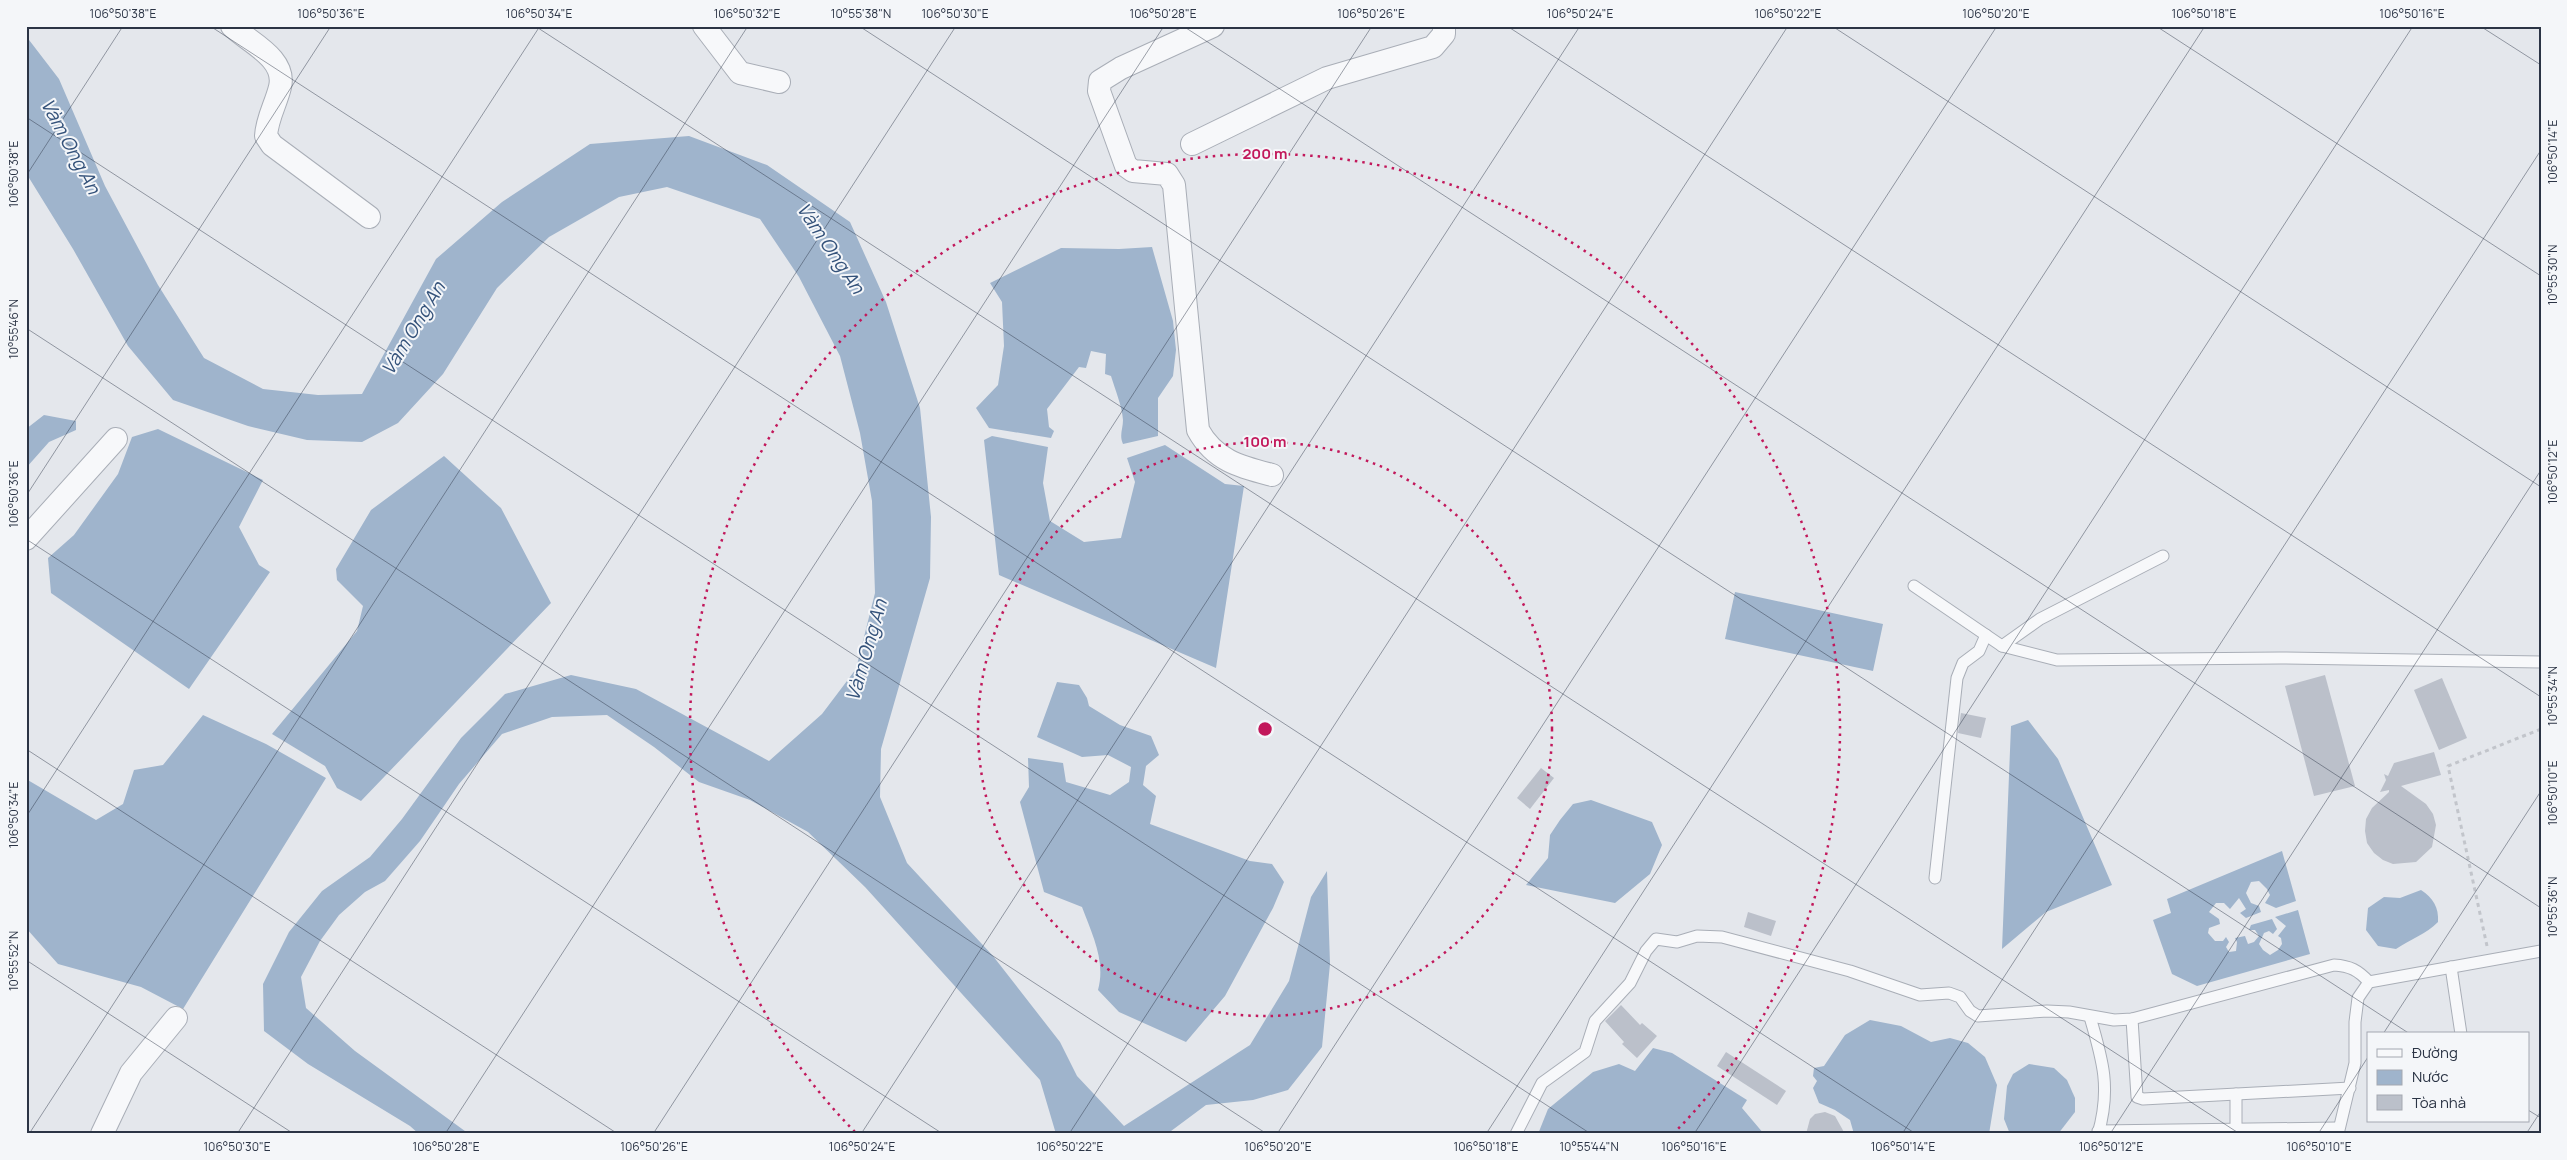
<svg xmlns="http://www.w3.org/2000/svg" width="2567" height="1160" font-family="Manrope,sans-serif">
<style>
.water{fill:#9fb4cc}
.building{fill:#bbc0ca}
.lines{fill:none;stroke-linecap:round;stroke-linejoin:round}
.service-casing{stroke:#a9aeb7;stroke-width:13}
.minor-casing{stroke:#a9aeb7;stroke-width:24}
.path{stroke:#c2c5cb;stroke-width:3;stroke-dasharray:4 4;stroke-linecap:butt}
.service{stroke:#f7f8fa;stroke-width:11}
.minor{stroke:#f7f8fa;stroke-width:22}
.ticks{fill:none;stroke:#2b3445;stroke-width:1;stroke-opacity:0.45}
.ring{fill:none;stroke:#c2185b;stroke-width:2.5;stroke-dasharray:2.5 5}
.labels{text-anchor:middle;stroke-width:4;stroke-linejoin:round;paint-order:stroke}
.water-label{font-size:19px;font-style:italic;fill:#34527a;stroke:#f4f6f9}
.centre{fill:#c2185b;stroke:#f4f6f9;stroke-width:2.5}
.ring-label{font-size:15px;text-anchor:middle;font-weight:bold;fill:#c2185b;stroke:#f4f6f9;stroke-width:4;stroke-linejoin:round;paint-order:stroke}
.neatline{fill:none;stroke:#2b3445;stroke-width:2}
.ticks-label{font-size:12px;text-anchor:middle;fill:#2b3445}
</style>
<rect width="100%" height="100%" fill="#e4e7ec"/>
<g class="water">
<polygon points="26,36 59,79 105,186 158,285 204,358 263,389 318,395 362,394 436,259 502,202 590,144 689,136 767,165 850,222 886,302 920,408 931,517 930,578 881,749 880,797 907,863 993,956 1060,1042 1077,1076 1124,1126 1250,1045 1289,981 1311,897 1327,871 1330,964 1322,1047 1288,1090 1253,1100 1206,1105 1167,1134 1056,1134 1040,1080 865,887 808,832 750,800 699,782 654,747 607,715 552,717 502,734 459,784 420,841 385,881 365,892 339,915 320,941 301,977 306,1008 355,1051 469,1134 419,1134 410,1126 308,1064 264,1031 263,984 289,932 322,891 370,857 402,819 461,738 505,694 571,675 636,689 769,761 822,714 856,669 875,593 872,501 860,433 840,356 799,277 760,219 667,187 619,197 549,237 497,288 443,374 398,423 362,442 307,440 248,426 173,400 128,346 73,249 26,173"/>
<path d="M 1152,247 L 1173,321 L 1176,350 L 1173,376 L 1158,398 L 1158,436 L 1123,444 C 1119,435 1123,429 1123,420 C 1122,406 1115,389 1111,376 L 1105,374 L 1106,354 L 1091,351 L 1086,368 L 1079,367 L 1047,409 L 1049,427 L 1054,431 L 1051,438 L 989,428 L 976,408 L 998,385 L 1004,346 L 1002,302 L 990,283 L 1061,248 L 1119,249 Z"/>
<polygon points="44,415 76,421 76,430 49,442 26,468 26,429"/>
<polygon points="158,429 263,480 239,527 259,565 270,572 189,689 51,593 48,558 74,535 118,474 132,437"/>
<polygon points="992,436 1048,447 1043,483 1050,521 1084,542 1121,538 1135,482 1127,458 1165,445 1225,484 1244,486 1216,668 999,575 984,440"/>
<polygon points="444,456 501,508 551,603 361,801 337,788 325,766 272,734 357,631 363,606 337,580 336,569 371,510"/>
<polygon points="1735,592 1883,624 1873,671 1725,639"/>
<path d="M 1057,682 L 1079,685 L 1087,698 L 1089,706 L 1120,725 L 1151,736 L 1159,755 L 1146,766 L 1143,785 L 1156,796 L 1150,824 L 1250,861 L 1272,864 L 1284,882 L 1273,908 L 1225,996 L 1186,1042 L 1119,1012 L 1098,990 C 1106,961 1092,934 1082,907 L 1044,892 L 1020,802 L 1029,787 L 1028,758 L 1063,763 L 1066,782 L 1110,795 L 1129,782 L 1131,767 L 1108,755 L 1082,757 L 1037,737 Z"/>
<polygon points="203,715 266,744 326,778 183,1009 141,987 58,964 26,928 26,779 96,820 123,804 134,770 163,765"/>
<polygon points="2028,720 2058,759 2112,885 2046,912 2002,949 2011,726"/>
<polygon points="1591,800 1652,822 1662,845 1650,874 1615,903 1526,885 1548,858 1550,835 1560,820 1573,804"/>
<polygon points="2282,851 2296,901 2276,908 2265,903 2270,895 2267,889 2259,881 2251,882 2246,893 2251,903 2259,906 2261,912 2246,918 2240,913 2246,909 2239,898 2230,909 2224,903 2216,903 2209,912 2219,919 2220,924 2209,928 2208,933 2215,941 2223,941 2226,937 2229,942 2226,947 2229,952 2236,951 2237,942 2235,938 2245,936 2248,944 2254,942 2259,936 2255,930 2249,930 2251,925 2272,919 2277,929 2273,934 2269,931 2264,933 2259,944 2263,950 2270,955 2278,950 2282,944 2281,938 2278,936 2286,926 2275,917 2298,910 2310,954 2197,986 2172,974 2153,920 2171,913 2167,899"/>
<path d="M 2421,890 C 2433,898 2439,907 2438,922 C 2426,934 2411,939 2396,949 L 2378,946 L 2366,930 L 2368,908 L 2384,897 L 2400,898 Z"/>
<polygon points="1870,1020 1901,1026 1931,1042 1950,1038 1968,1043 1985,1057 1997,1085 1989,1134 1854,1134 1850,1120 1835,1110 1819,1103 1813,1088 1817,1081 1813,1076 1814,1068 1824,1066 1845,1035"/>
<polygon points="1653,1048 1672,1053 1747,1100 1742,1108 1764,1134 1538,1134 1548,1109 1593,1072 1619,1064 1635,1071"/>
<polygon points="2029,1064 2054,1068 2067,1080 2075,1098 2075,1112 2058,1134 2010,1134 2004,1119 2007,1086 2013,1074"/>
</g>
<g class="building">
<polygon points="2325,675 2355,786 2314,796 2285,686"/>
<polygon points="2442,678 2467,738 2439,750 2414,690"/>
<polygon points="1961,713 1986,718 1981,738 1958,733"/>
<polygon points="2434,752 2441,775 2401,786 2426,804 2433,814 2436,825 2432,847 2416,862 2393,864 2383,860 2374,853 2367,843 2365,831 2366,819 2372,808 2389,792 2389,790 2380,792 2386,780 2384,774 2388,776 2394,763"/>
<polygon points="1541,768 1554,778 1530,809 1517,798"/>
<polygon points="1748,912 1776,921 1771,936 1744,927"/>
<polygon points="1621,1005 1640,1025 1642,1023 1657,1036 1637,1058 1622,1044 1624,1042 1605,1021"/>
<polygon points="1726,1052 1786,1091 1777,1105 1717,1066"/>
<polygon points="1825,1112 1835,1116 1845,1134 1806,1134 1810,1119 1815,1114"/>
</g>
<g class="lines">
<g class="service-casing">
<g id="service">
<polyline points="1914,586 2002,646 2057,660 2280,658 2541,662"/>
<polyline points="2002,646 2040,619 2163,556"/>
<polyline points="1935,878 1957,678 1963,663 1979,651 1986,635"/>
<polyline points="2451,967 2461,1034"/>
<path d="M 2090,1017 C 2103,1061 2111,1089 2098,1134"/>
<polyline points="2132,1019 2137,1097 2143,1099 2350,1088"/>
<polyline points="2236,1130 2236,1094"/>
<polyline points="2098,1131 2337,1128"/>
<path d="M 1516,1134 L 1542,1083 L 1585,1052 L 1595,1021 L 1630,983 L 1646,951 L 1656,939 L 1677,942 L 1697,936 L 1722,937 L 1850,971 L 1920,995 L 1949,993 L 1960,997 L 1970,1011 L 1978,1016 L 2047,1011 L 2069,1012 L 2114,1020 L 2132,1019 L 2334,965 C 2350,966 2358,970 2369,982"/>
<polyline points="2338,1134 2355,1063 2355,1022 2358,998 2369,982 2541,951"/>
</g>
</g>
<g class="minor-casing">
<g id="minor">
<path d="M 232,26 C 248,42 287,58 280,87 C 276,104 267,118 266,136 L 272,145 L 369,217"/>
<polyline points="704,26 740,73 779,82"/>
<path d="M 1213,26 L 1121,68 L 1100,81 L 1099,91 L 1126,166 L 1133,171 L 1167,174 L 1174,185 L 1198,430 C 1215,461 1241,467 1272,475"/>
<polyline points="1192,144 1327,78 1433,47 1444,34 1444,26"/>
<polyline points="26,539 116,439"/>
<polyline points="102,1134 131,1073 176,1018"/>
</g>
</g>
<polyline class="path" points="2487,946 2448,766 2541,729"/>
<use href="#service" class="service"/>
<use href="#minor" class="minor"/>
</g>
<path class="ticks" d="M 210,26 L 1916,1134M 535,26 L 2240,1134M 859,26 L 2410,1034M 1183,26 L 2541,908M 1507,26 L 2541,697M 1832,26 L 2541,487M 2156,26 L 2541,276M 2480,26 L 2541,65M 26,117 L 1591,1134M 26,176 L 123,26M 26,328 L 1267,1134M 26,496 L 331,26M 26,539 L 943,1134M 26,749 L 618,1134M 26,817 L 540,26M 26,960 L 294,1134M 2383,1034 L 2541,791M 2528,1110 L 2541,1118M 29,1134 L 748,26M 237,1134 L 956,26M 445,1134 L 1164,26M 653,1134 L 1372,26M 861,1134 L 1580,26M 1069,1134 L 1788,26M 1277,1134 L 1997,26M 1486,1134 L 2205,26M 1694,1134 L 2413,26M 1902,1134 L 2541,150M 2110,1134 L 2541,470M 2318,1134 L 2368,1057M 2526,1134 L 2541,1111"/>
<g class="ring">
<circle cx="1265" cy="729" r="287"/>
<path d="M855 1132A575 575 0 1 1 1675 1132"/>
</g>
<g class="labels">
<g class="water-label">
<text transform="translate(71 146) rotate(62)" y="7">Vàm Ong An</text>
<text transform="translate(831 248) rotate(56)" y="7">Vàm Ong An</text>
<text transform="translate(413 328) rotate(-59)" y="7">Vàm Ong An</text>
<text transform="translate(866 650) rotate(-74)" y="7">Vàm Ong An</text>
</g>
</g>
<circle cx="1265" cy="729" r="8" class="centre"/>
<g class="ring-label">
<text x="1265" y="159">200 m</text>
<text x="1265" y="447">100 m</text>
</g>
<rect width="2567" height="1160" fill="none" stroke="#f4f6f9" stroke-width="55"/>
<rect x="2367" y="1032" width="162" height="90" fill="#f4f6f9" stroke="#a4a8b1"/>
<rect x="2377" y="1049" width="25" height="8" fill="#f7f8fa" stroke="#a4a8b1"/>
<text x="2412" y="1058" font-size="15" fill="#2b3445">Đường</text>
<rect x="2377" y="1070" width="25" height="15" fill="#9fb4cc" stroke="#a4a8b1"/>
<text x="2412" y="1082" font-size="15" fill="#2b3445">Nước</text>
<rect x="2377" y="1095" width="25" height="15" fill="#bbc0ca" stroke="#a4a8b1"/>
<text x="2412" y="1108" font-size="15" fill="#2b3445">Tòa nhà</text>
<rect x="28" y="28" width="2512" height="1104" class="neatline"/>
<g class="ticks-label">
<text x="123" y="18">106°50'38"E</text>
<text x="331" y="18">106°50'36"E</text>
<text x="539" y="18">106°50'34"E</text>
<text x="747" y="18">106°50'32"E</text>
<text x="861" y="18">10°55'38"N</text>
<text x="955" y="18">106°50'30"E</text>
<text x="1163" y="18">106°50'28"E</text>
<text x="1371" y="18">106°50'26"E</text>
<text x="1580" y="18">106°50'24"E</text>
<text x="1788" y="18">106°50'22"E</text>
<text x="1996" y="18">106°50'20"E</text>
<text x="2204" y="18">106°50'18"E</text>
<text x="2412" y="18">106°50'16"E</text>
<text transform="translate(2553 152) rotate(-90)" y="4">106°50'14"E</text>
<text transform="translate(14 174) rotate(-90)" y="4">106°50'38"E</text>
<text transform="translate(2553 275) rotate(-90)" y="4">10°55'30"N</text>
<text transform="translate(14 329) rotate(-90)" y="4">10°55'46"N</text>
<text transform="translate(2553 472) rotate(-90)" y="4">106°50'12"E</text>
<text transform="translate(14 494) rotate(-90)" y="4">106°50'36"E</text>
<text transform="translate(2553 696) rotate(-90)" y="4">10°55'34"N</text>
<text transform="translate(2553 793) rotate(-90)" y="4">106°50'10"E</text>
<text transform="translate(14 815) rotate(-90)" y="4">106°50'34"E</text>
<text transform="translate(2553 907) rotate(-90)" y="4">10°55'36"N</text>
<text transform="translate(14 961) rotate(-90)" y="4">10°55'52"N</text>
<text x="237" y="1151">106°50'30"E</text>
<text x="446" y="1151">106°50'28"E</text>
<text x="654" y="1151">106°50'26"E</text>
<text x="862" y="1151">106°50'24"E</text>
<text x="1070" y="1151">106°50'22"E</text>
<text x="1278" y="1151">106°50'20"E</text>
<text x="1486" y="1151">106°50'18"E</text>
<text x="1589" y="1151">10°55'44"N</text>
<text x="1694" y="1151">106°50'16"E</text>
<text x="1903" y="1151">106°50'14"E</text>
<text x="2111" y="1151">106°50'12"E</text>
<text x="2319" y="1151">106°50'10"E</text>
</g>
</svg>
